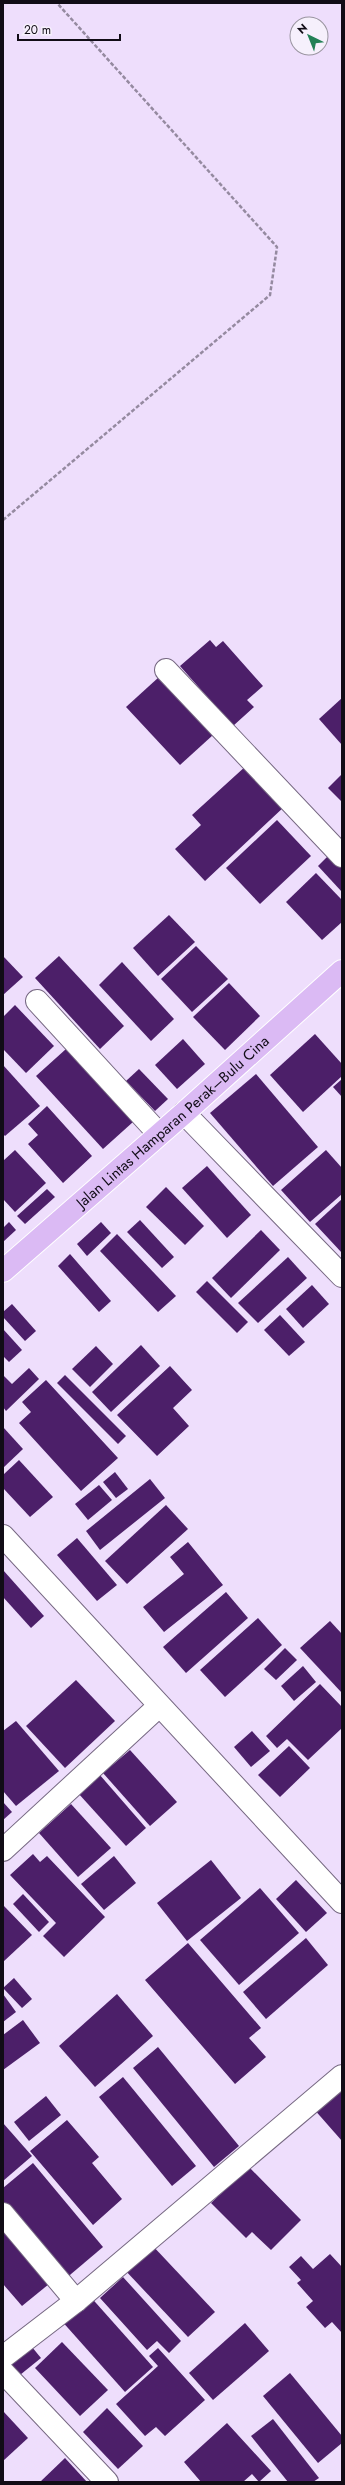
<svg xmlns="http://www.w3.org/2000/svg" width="345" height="2485" font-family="Jost,sans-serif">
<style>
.building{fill:#4c1f69}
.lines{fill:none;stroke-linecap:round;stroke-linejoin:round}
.minor-casing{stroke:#766882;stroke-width:24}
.tertiary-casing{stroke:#766882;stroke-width:24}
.primary-casing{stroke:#fff;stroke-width:24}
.path{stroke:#958aa0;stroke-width:2.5;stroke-dasharray:4 2;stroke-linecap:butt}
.minor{stroke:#fff;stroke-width:22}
.tertiary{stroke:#fff;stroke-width:22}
.primary{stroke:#dbbaf4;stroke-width:22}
.labels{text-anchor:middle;stroke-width:4;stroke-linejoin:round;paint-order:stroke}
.street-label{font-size:15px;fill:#110c16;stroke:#f6f0fc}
</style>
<rect width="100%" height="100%" fill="#eedefc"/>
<g class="building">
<polygon points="210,640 216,647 223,641 263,686 247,700 254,707 233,726 180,666"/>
<polygon points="159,677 213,735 180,765 126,707"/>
<polygon points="342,698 342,745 319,719"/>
<polygon points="247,765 285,806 205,881 175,849 201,825 192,815"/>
<polygon points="341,775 342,776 342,802 328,788"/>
<polygon points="277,820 311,856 260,904 226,868"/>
<polygon points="331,853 342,865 342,892 318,866"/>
<polygon points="316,873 342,900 342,922 322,940 286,902"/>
<polygon points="169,915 195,942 158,976 133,948"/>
<polygon points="196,946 228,979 192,1012 161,979"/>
<polygon points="3,956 23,977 3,995"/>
<polygon points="59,956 124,1026 100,1049 35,978"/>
<polygon points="122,962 174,1019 151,1041 99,985"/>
<polygon points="229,983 260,1016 225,1050 193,1017"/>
<polygon points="15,1005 54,1046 26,1073 3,1049 3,1017"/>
<polygon points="315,1034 342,1064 342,1076 303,1112 270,1075"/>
<polygon points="183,1039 205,1064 177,1089 155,1065"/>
<polygon points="66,1049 133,1122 103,1149 36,1076"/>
<polygon points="3,1065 40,1106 5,1136 3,1134"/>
<polygon points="139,1069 168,1099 155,1111 126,1081"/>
<polygon points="256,1074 318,1147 273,1186 210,1113"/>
<polygon points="342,1079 342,1097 333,1087"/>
<polygon points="47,1106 92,1156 63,1183 28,1144 38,1135 28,1124"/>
<polygon points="15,1150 46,1183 15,1212 3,1199 3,1161"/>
<polygon points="326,1150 342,1168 342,1194 310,1222 281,1190"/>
<polygon points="207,1166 251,1215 227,1238 182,1188"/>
<polygon points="166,1187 204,1226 185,1245 146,1207"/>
<polygon points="47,1189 55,1197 25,1224 17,1216"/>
<polygon points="342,1199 342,1253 315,1224"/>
<polygon points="140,1220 174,1257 162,1268 127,1232"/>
<polygon points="9,1222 16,1230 3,1242 3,1228"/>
<polygon points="101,1222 111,1233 87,1256 77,1244"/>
<polygon points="261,1230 280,1250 231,1298 212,1278"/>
<polygon points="117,1234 176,1296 158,1312 100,1251"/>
<polygon points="70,1254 111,1301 99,1312 58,1266"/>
<polygon points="288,1257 307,1278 258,1323 238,1303"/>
<polygon points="207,1281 248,1322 237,1333 196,1292"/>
<polygon points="312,1285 329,1304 303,1328 286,1309"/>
<polygon points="12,1304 36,1331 25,1341 3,1317 3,1312"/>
<polygon points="280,1315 305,1342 289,1356 264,1330"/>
<polygon points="3,1329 22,1350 9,1362 3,1356"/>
<polygon points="141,1345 160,1366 111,1412 92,1392"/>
<polygon points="96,1346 113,1364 90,1387 72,1369"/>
<polygon points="170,1366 192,1390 173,1408 189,1426 157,1456 117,1415"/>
<polygon points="29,1368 39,1379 6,1411 3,1407 3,1375 12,1384"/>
<polygon points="65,1375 126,1436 118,1444 57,1383"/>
<polygon points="46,1380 118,1458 81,1491 19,1423 31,1412 22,1402"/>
<polygon points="3,1427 23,1449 3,1468"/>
<polygon points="19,1460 53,1497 30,1517 3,1488 3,1475"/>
<polygon points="115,1472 128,1489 116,1498 103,1482"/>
<polygon points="150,1479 165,1498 100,1550 86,1531"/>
<polygon points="99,1485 112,1500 88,1520 75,1504"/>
<polygon points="166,1505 188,1529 127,1584 105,1561"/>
<polygon points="77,1538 117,1585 97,1601 57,1555"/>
<polygon points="188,1542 223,1585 164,1632 143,1607 184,1574 170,1557"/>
<polygon points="3,1570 44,1616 31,1628 3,1597"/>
<polygon points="226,1592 248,1618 186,1673 163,1647"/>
<polygon points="258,1618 282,1645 225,1697 200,1670"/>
<polygon points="330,1621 342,1634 342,1693 300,1648"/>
<polygon points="285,1648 297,1660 276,1680 264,1669"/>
<polygon points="303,1666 316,1682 294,1701 281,1686"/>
<polygon points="76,1680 115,1721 65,1768 26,1726"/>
<polygon points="320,1684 342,1707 342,1728 308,1760 287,1739 277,1748 266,1736"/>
<polygon points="16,1721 59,1771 16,1806 3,1791 3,1731"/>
<polygon points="252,1731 270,1751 251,1767 234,1747"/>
<polygon points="289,1746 310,1768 280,1797 258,1775"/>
<polygon points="130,1750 177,1802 150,1826 103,1773"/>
<polygon points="99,1774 146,1828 126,1846 78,1793"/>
<polygon points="3,1802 12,1812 3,1820"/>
<polygon points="71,1804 111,1848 78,1877 39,1833"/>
<polygon points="33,1854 40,1862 47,1856 105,1917 64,1957 43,1936 56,1923 10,1875"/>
<polygon points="114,1856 136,1883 104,1910 81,1884"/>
<polygon points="211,1860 241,1898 187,1941 157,1903"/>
<polygon points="296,1880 327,1913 306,1932 276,1899"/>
<polygon points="260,1888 299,1933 239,1985 200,1940"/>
<polygon points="23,1894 49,1922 39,1932 13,1904"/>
<polygon points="3,1905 32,1935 3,1962"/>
<polygon points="306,1938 328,1965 266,2019 243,1992"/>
<polygon points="188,1943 261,2028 249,2038 266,2057 235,2084 145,1980"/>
<polygon points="14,1978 32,1999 22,2008 3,1988"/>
<polygon points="3,1994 16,2012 3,2022"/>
<polygon points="117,1994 153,2036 95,2087 59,2046"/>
<polygon points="23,2020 40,2043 3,2070 3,2035"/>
<polygon points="158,2047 239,2146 214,2167 133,2068"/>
<polygon points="123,2077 196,2166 172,2186 99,2097"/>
<polygon points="342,2083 342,2141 313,2108"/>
<polygon points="46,2096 61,2115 29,2141 14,2122"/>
<polygon points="67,2120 99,2157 92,2163 122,2199 93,2225 30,2151"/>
<polygon points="3,2123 32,2156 3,2181"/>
<polygon points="33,2163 103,2247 64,2280 3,2207 3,2188"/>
<polygon points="249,2167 301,2220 271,2250 252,2232 246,2238 211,2203"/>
<polygon points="3,2229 49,2284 22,2306 3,2284"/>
<polygon points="151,2244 215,2312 188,2337 124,2269"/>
<polygon points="330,2254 342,2267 342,2333 332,2322 325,2328 306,2307 313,2301 297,2283 301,2280 289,2267 301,2256 313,2269"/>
<polygon points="123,2277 181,2341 169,2353 157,2341 147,2350 100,2298"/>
<polygon points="88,2294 153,2367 125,2392 60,2319"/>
<polygon points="245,2323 269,2351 213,2400 189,2373"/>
<polygon points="27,2341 41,2358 15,2379 3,2363"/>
<polygon points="62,2342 108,2390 80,2416 35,2368"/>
<polygon points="158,2348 205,2400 165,2436 156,2427 145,2436 116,2404 158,2366 149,2356"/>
<polygon points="290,2373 342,2436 342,2443 318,2463 263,2396"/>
<polygon points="107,2408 143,2446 118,2469 83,2432"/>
<polygon points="3,2411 28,2438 3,2461"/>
<polygon points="273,2419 319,2478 313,2482 288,2482 251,2436"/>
<polygon points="227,2423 271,2471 259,2482 252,2474 243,2482 201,2482 184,2462"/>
<polygon points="65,2458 87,2482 40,2482"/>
</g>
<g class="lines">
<g class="minor-casing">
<g id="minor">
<polyline points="166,670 342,856"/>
<polyline points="37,1001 159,1134"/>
<polyline points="184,1113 342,1276"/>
<polyline points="3,1850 159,1706"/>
<polyline points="3,2214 76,2301"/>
<polyline points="3,2357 76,2301 342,2076"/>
<polyline points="3,2372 107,2482"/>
</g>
</g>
<g class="tertiary-casing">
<polyline id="tertiary" points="3,1536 342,1902"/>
</g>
<g class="primary-casing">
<g id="primary">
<path id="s1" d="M 3,1271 L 184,1113 L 342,971"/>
</g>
</g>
<polyline class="path" points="3,520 270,295 277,247 57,3"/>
<use href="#minor" class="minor"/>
<use href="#tertiary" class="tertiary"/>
<use href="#primary" class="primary"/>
</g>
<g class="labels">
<g class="street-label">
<text dy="5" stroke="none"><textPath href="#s1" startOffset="226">Jalan Lintas Hamparan Perak–Bulu Cina</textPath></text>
</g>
</g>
<rect width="345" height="2485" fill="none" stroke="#110c16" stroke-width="8"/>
<g transform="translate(309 36) rotate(317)"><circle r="19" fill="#f6f0fc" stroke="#9a95a0"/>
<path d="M0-3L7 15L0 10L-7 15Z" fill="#238056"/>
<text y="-6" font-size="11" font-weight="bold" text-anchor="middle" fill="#110c16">N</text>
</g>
<path d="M18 34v6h102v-6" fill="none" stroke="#110c16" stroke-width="2"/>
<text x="24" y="34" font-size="12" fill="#110c16" stroke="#f6f0fc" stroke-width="3" paint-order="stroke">20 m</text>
</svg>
